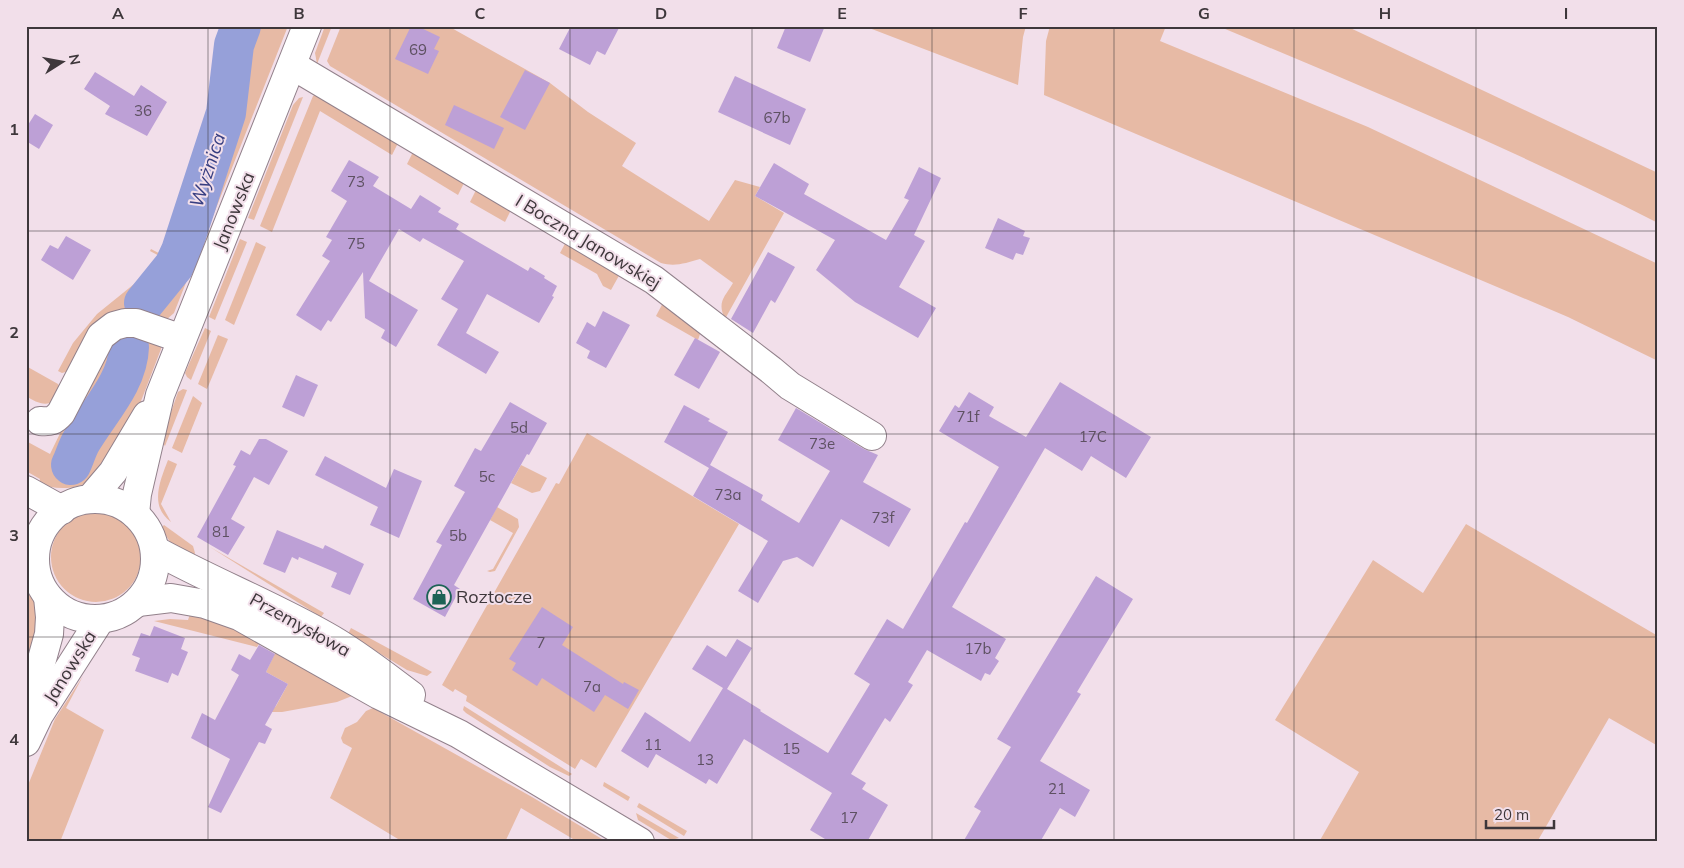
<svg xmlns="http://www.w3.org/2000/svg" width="1684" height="868" font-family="Mulish,sans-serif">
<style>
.green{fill:#e7baa5}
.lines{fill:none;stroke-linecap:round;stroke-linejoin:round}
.river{stroke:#96a0d9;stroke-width:40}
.building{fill:#bda0d6}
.minor-casing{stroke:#92818b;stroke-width:30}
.major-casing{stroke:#92818b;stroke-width:30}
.minor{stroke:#fff;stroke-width:28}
.major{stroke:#fff;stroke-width:28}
.grid{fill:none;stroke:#3e373b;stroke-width:1;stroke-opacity:0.55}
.labels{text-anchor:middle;stroke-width:4;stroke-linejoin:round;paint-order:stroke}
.number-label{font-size:15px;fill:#5e5162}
.street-label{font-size:18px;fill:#3e373b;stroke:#f2dfea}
.poi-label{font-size:18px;fill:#3e373b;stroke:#f2dfea;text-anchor:start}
.water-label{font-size:19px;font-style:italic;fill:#373e81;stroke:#f2dfea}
.neatline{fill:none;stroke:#3e373b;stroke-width:2}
.grid-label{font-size:16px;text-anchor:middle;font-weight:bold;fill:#3e373b}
</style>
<rect width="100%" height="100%" fill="#f2dfea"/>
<g class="green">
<polygon points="244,26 288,26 198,254 191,256 183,251 228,112 237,47"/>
<polygon points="325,26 332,26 317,64 315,53"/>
<path d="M 341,26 L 448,26 L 550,83 L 588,112 L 636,143 L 622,166 L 709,221 L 735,180 L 760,187 L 755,196 L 784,213 L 725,319 C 717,302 724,298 733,283 L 700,259 C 686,263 675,267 661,263 L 330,66 L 327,61 Z"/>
<polygon points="864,26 1026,26 1023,37 1018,85"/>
<polygon points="1050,26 1166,26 1160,41 1368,127 1658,264 1658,361 1568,317 1044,95 1046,41"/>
<path d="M 1218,26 L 1346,26 L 1658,173 L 1658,223 C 1515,150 1366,88 1218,26 Z"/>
<polygon points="317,94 398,143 392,155 320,111 272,232 260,226 313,96"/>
<polygon points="303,97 254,220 248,218 293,105 299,98"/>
<polygon points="415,152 465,181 458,195 407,164 412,154"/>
<polygon points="476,190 511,210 505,222 470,202"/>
<polygon points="240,239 247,242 215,320 209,317"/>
<polygon points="567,240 621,272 611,290 603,286 597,274 560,253"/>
<polygon points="256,242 266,247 234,325 225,320"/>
<polygon points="151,249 191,270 174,313 166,320 139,316 69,371 62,373 58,371 73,343 97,314 165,259 150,251"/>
<polygon points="665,299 700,327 700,334 698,340 656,316"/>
<polygon points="205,328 211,331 191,380 187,377 185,373"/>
<path d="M 116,332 L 161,342 L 161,349 L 138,409 L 135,408 C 126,427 117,443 106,460 C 102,465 99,472 95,477 C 81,490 55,491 39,483 L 40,479 L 26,471 L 26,441 L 50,454 L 68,417 Z"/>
<polygon points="218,335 228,339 207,389 198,384"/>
<path d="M 26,366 L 58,384 L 60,387 L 55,401 C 44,407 36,402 26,396 Z"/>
<polygon points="183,389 187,390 165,446 161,441 178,392"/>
<polygon points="193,396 202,403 182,453 172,448"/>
<polygon points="587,433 739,524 596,768 581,759 575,769 466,701 467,696 455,689 453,692 442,685 556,483 559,484"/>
<path d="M 168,460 L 177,464 L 161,504 L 171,522 C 149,506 160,481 168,460 Z"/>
<polygon points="521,465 547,478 540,491 532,493 511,483"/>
<polygon points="497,507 518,519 519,527 495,571 490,572 487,571 493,569 513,533 490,520"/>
<circle cx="96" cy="557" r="45"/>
<polygon points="1466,524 1658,636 1658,746 1609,718 1537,842 1319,842 1359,772 1275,720 1373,560 1423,593"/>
<polygon points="164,525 193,546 195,553 193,560 172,545 161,528"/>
<polygon points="210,547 324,613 321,617"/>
<polygon points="26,582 38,612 39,629 32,654 26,653"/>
<polygon points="191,611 262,639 257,647 154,621 170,619 188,620"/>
<polygon points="351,628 432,672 427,676 407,670 348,634"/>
<polygon points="278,647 357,694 337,702 282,712 269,712 276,706 288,684 266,672"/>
<polygon points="83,676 66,708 104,730 60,842 26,842 26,790 55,719"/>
<polygon points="464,706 572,774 569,776 550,767 466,713 463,710"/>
<polygon points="373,708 532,797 607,842 578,842 521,808 505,842 403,842 330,798 352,748 343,743 341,738 345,728 357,722 366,711"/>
<polygon points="604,782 630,797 628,801 603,786"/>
<polygon points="639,803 687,831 684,836 637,807"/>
<polygon points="636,813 679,838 671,840 638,820"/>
</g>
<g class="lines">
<g class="river">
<polyline points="144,303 174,266 181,251 226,113 234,45 241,26"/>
<path d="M 71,465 C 75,457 77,448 82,440 C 99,411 128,382 129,347"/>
</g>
</g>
<g class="building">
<polygon points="411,26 417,26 440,37 434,49 439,51 428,74 395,59"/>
<polygon points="571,26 620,26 605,55 597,51 590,65 559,49"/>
<polygon points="786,26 825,26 810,62 777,48"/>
<polygon points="525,70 550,83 525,130 500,117"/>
<polygon points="95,72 134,96 141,85 167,102 147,136 105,114 110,106 84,89"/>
<polygon points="735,76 806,109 790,145 718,112"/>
<polygon points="454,105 504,128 494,149 445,125"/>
<polygon points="35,114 53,125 39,149 26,141 26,128"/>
<polygon points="349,160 379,177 373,186 411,209 420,195 441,208 438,212 459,224 456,229 528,271 530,267 545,276 544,278 557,286 552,296 554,297 539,323 487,294 466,333 499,352 486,374 437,345 458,309 441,299 464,261 423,238 420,242 399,229 369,281 418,310 396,347 381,338 385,330 365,318 363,272 331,322 328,320 321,331 296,315 330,261 322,256 332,240 326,237 347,201 331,191"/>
<polygon points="774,163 809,184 804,194 886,240 909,200 904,198 919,167 941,178 914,235 925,241 899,287 936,308 918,338 855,302 816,270 835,240 755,196"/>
<polygon points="998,218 1025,231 1023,236 1030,238 1023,255 1016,253 1013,260 985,248"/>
<polygon points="66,236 91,250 73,280 41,260 50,245 58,249"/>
<polygon points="768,252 795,267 775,303 771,300 753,333 731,319"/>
<polygon points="603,311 630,325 606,368 587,358 590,351 576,343 587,322 595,327"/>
<polygon points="695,338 720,352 699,389 674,375"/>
<polygon points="296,375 318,385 304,417 282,407"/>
<polygon points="1060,382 1151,437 1126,478 1091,456 1082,471 1045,448 952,607 1006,639 995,658 999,661 990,675 985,673 981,681 927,650 908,682 913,685 890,722 885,718 851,774 866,783 862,789 888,805 867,842 830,842 810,830 832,793 744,739 717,784 709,779 706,784 656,754 648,768 621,751 645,712 690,742 723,688 692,669 707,645 726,657 737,639 752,648 727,689 761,710 760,711 828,753 870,684 854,674 887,619 903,629 965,522 967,523 999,467 939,431 955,405 959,408 969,392 994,407 989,416 1026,437"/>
<polygon points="510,402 547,423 529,455 527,454 454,585 460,589 445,617 413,599 442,545 436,542 465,492 454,486 475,448 481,451"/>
<polygon points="684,405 710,419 708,421 728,432 710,465 763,495 761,500 799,523 830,471 778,440 796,408 864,449 878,455 863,482 911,509 889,547 841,519 813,567 797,557 783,561 758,603 738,591 768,541 693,496 709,468 664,442"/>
<polygon points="259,439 266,439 288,451 269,485 254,477 231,519 245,527 228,555 197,537 236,466 233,465 241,450 250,455"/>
<polygon points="325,456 386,488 394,469 422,481 399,538 370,525 378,507 315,475"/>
<polygon points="277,530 323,549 325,545 364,564 350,595 331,587 337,573 299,557 298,560 292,557 285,573 263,564"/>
<polygon points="1096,576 1133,599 1077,692 1081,694 1040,761 1090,790 1075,817 1060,808 1040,842 963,842 981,811 974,807 1011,747 997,739"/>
<polygon points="542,607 573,627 562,645 623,684 624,682 639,690 628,709 605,695 594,712 542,678 537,686 512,670 516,663 509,659"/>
<polygon points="154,626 185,638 181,649 188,652 178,676 172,673 168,683 135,671 140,658 132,655 141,633 150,636"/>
<polygon points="259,645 275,654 266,672 288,684 265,725 272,729 265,744 259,742 221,813 208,807 230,759 191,738 202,713 215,720 239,675 231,670 239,654 250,660"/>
</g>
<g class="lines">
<g class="minor-casing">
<g id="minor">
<polyline points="292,65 654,280 771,370 790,386 872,436"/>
<path d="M 40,421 C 50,422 54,421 61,413 L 101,336 L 114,326 L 125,323 L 136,323 L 182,339"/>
<polyline points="90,499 113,472 147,415"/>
<polyline points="135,514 137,494 160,395 307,26"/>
<polyline points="26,717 49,634 50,617 48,597"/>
<polyline points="26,742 39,715 100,620"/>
</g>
</g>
<g class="major-casing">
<g id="major">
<polyline points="26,490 62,510"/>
<circle cx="95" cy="559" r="60"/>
<path d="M 155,550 C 211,581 270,604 326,636 C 355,652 384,675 411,695"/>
<polyline points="138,602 171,598 205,604 239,616 379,695 459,734 640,842"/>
</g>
</g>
<use href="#minor" class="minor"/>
<use href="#major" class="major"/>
</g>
<path class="grid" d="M 208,26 L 208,842M 390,26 L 390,842M 570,26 L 570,842M 752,26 L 752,842M 932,26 L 932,842M 1114,26 L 1114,842M 1294,26 L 1294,842M 1476,26 L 1476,842M 26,231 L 1658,231M 26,434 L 1658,434M 26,637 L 1658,637"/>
<defs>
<g id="shop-ring" transform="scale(1.25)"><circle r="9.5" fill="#f2dfea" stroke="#1d6356" stroke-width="1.5"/><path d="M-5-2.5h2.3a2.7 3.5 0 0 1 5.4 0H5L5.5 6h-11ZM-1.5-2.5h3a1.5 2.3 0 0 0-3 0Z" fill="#1d6356"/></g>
</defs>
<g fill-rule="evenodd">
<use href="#shop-ring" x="439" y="597"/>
</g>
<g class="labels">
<g class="number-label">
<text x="418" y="55">69</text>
<text x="143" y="116">36</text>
<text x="777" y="123">67b</text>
<text x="356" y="187">73</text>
<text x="356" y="249">75</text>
<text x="968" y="422">71f</text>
<text x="519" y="433">5d</text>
<text x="1093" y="442">17C</text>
<text x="822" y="449">73e</text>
<text x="487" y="482">5c</text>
<text x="728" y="500">73a</text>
<text x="883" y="523">73f</text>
<text x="221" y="537">81</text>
<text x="458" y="541">5b</text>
<text x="541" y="648">7</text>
<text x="978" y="654">17b</text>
<text x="592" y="692">7a</text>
<text x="653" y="750">11</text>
<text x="791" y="754">15</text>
<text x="705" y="765">13</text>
<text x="1057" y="794">21</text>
<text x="849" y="823">17</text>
</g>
<g class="street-label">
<text transform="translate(234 211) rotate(-68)" y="6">Janowska</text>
<text transform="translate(588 242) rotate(31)" y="6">I Boczna Janowskiej</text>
<text transform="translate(300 625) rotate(29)" y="6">Przemysłowa</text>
<text transform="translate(70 667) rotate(-58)" y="6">Janowska</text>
</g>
<g class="poi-label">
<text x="456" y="603">Roztocze</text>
</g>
<g class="water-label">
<text transform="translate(207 170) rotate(-72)" y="7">Wyżnica</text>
</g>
</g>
<rect width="1684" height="868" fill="none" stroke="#f2dfea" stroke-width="55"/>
<g transform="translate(62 62) rotate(79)" stroke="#f2dfea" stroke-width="4" paint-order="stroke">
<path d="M0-4L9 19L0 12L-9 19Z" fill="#3e373b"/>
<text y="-8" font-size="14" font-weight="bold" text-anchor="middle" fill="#3e373b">N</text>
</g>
<path d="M1486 820v8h68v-8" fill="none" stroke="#3e373b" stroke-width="2.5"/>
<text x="1494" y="820" font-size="15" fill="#3e373b" stroke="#f2dfea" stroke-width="4" paint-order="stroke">20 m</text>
<rect x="28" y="28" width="1628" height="812" class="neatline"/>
<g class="grid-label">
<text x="118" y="19">A</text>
<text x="299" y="19">B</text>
<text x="480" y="19">C</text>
<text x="661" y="19">D</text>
<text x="842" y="19">E</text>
<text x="1023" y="19">F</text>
<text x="1204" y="19">G</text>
<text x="1385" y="19">H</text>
<text x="1566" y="19">I</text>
<text x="14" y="135">1</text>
<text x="14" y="338">2</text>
<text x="14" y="541">3</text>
<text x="14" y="745">4</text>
</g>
</svg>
